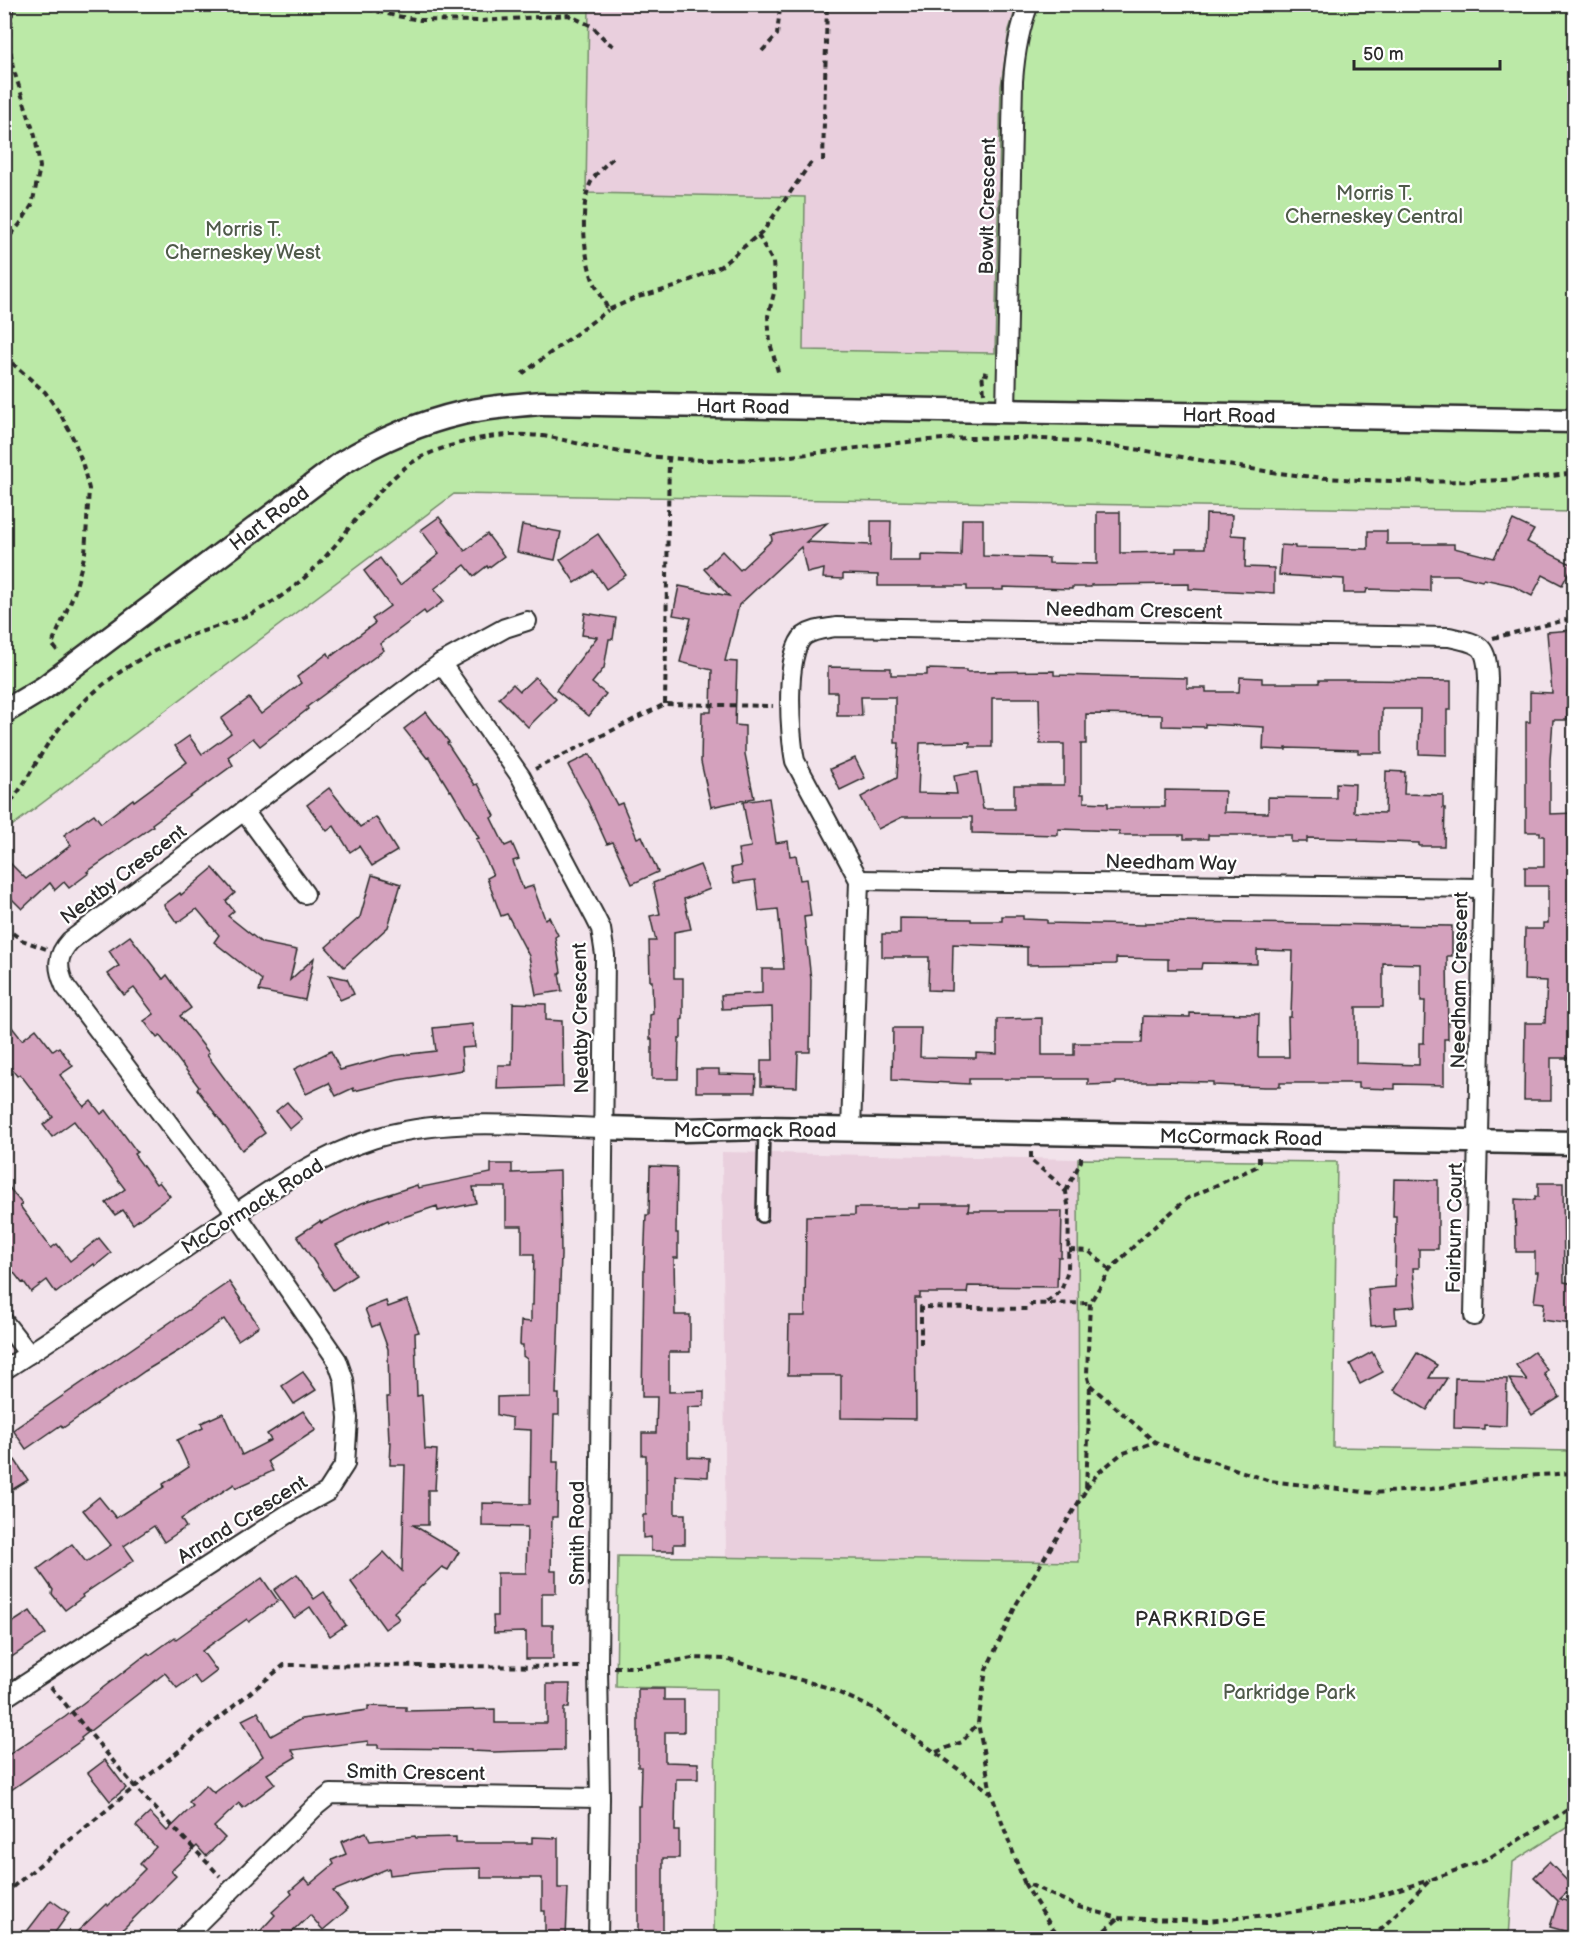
<svg xmlns="http://www.w3.org/2000/svg" width="1579" height="1943" font-family="'Balsamiq Sans',sans-serif">
<style>
.built{fill:#e9cfdd}
.green{fill:#bbe9a7;stroke:#738a69;stroke-width:1.5}
.building{fill:#d4a1bd;stroke:#2b2b2b;stroke-width:1.5;fill-rule:evenodd}
.lines{fill:none;stroke-linecap:round;stroke-linejoin:round}
.service-casing{stroke:#2b2b2b;stroke-width:14}
.minor-casing{stroke:#2b2b2b;stroke-width:22}
.tertiary-casing{stroke:#2b2b2b;stroke-width:27}
.path{stroke:#2b2b2b;stroke-width:4;stroke-dasharray:6 4.5;stroke-linecap:butt}
.service{stroke:#fff;stroke-width:9}
.minor{stroke:#fff;stroke-width:18}
.tertiary{stroke:#fff;stroke-width:22}
.labels{text-anchor:middle;stroke-width:4.5;stroke-linejoin:round;paint-order:stroke}
.park-label{font-size:20px;fill:#4f5a4a;stroke:#fff}
.street-label{font-size:20px;fill:#2b2b2b;stroke:#fff}
.neighbourhood-label{font-size:21px;letter-spacing:1.5px;fill:#2b2b2b;stroke:#fff}
</style>
<rect width="100%" height="100%" fill="#f2e3eb"/>
<filter id="ink" filterUnits="userSpaceOnUse"><feTurbulence type="fractalNoise" baseFrequency=".0167" numOctaves="2"/><feDisplacementMap in="SourceGraphic" scale="12" xChannelSelector="R" yChannelSelector="G"/><feConvolveMatrix kernelMatrix="1 2 1 2 8 2 1 2 1" color-interpolation-filters="sRGB"/></filter>
<g filter="url(#ink)">
<g class="built">
<polygon points="589,5 1017,5 1009,30 1004,54 999,136 996,353 803,350 586,193"/>
<polygon points="722,1152 1078,1159 1079,1563 726,1557"/>
</g>
<g class="green">
<polygon points="5,5 589,5 586,193 805,197 803,350 995,353 1001,86 1009,30 1017,5 1574,5 1574,512 454,494 5,831"/>
<polygon points="1078,1159 1337,1162 1333,1447 1574,1451 1574,1823 1513,1862 1508,1938 714,1938 716,1689 616,1687 618,1556 1079,1562"/>
</g>
<g class="building">
<polygon points="1097,512 1120,512 1120,553 1176,552 1176,548 1205,548 1206,514 1232,515 1231,535 1246,536 1245,567 1274,568 1274,593 1189,589 1189,584 1091,585 1091,587 1072,587 1072,589 1003,587 1003,590 967,590 967,586 878,586 878,575 843,574 843,579 823,578 824,569 807,573 801,547 739,605 725,661 737,662 735,725 745,726 745,754 754,798 711,807 701,762 702,712 711,712 712,670 680,662 691,618 673,615 679,586 729,596 704,569 722,551 740,570 772,540 771,535 827,523 806,542 871,545 871,521 891,521 890,561 921,561 921,555 961,556 962,519 983,519 983,556 1049,558 1049,563 1097,564"/>
<polygon points="439,517 465,551 487,534 504,556 488,568 487,566 474,576 465,565 434,589 444,601 426,614 424,611 380,644 384,650 307,707 308,709 260,746 253,738 228,757 233,765 152,824 153,826 87,872 89,873 69,888 64,882 55,890 50,883 22,909 12,899 4,906 4,857 26,879 71,845 64,835 94,814 101,823 133,799 134,801 187,762 175,746 189,736 202,754 231,733 221,719 249,698 261,714 301,683 297,677 328,653 330,657 375,623 372,619 390,606 364,571 380,558 400,585 439,554 421,530"/>
<polygon points="1513,520 1534,530 1527,542 1573,565 1562,585 1543,575 1532,596 1511,585 1484,579 1482,581 1457,575 1430,575 1430,591 1367,589 1366,593 1344,593 1344,579 1279,575 1281,545 1295,546 1295,548 1368,549 1368,531 1387,531 1387,544 1454,544 1454,548 1494,558"/>
<polygon points="522,525 561,532 555,560 517,552"/>
<polygon points="598,534 626,575 606,589 594,571 575,583 560,560"/>
<polygon points="585,613 616,618 613,639 609,639 604,668 592,683 606,694 589,716 556,690 597,637 582,635"/>
<polygon points="1573,630 1575,668 1568,669 1567,720 1553,720 1550,760 1550,814 1575,813 1572,910 1575,910 1575,950 1572,950 1570,1058 1551,1058 1551,1100 1524,1100 1525,1023 1545,1023 1547,981 1524,980 1525,929 1543,929 1543,923 1548,923 1548,886 1525,886 1525,867 1544,867 1544,836 1540,836 1540,832 1526,832 1526,722 1530,722 1530,692 1552,693 1547,632"/>
<path d="M 828,667 L 891,668 L 891,675 L 927,675 L 927,669 L 966,670 L 966,672 L 1054,671 L 1054,675 L 1187,678 L 1187,688 L 1206,688 L 1206,692 L 1239,692 L 1240,677 L 1262,678 L 1262,683 L 1319,683 L 1319,680 L 1356,680 L 1451,681 L 1451,710 L 1447,710 L 1447,755 L 1419,754 L 1420,709 L 1382,709 L 1382,753 L 1358,753 L 1358,750 L 1286,748 L 1286,750 L 1263,749 L 1264,727 L 1205,724 L 1205,727 L 1162,726 L 1162,715 L 1086,714 L 1086,744 L 1081,744 L 1081,794 L 1084,794 L 1084,802 L 1108,803 L 1108,807 L 1165,807 L 1165,790 L 1225,791 L 1224,812 L 1268,813 L 1268,797 L 1336,798 L 1336,783 L 1355,784 L 1354,812 L 1385,813 L 1386,771 L 1405,772 L 1404,794 L 1443,795 L 1443,808 L 1445,808 L 1444,846 L 1419,846 L 1419,843 L 1358,841 L 1358,839 L 1307,838 L 1307,842 L 1291,842 L 1291,835 L 1208,835 L 1208,839 L 1184,839 L 1184,835 L 1119,835 L 1119,831 L 1058,829 L 1058,835 L 972,833 L 972,817 L 902,817 L 878,829 L 861,797 L 897,778 L 899,743 L 895,743 L 895,697 L 861,697 L 862,716 L 837,716 L 837,692 L 828,692 ZM 992,698 L 1039,698 L 1040,744 L 1064,744 L 1064,785 L 1014,785 L 1014,809 L 983,809 L 977,772 L 954,776 L 957,794 L 918,793 L 920,743 L 970,742 L 970,747 L 992,747 Z"/>
<polygon points="535,677 556,699 528,727 499,698 513,684 520,691"/>
<polygon points="426,712 449,742 447,743 475,785 478,784 495,816 491,818 505,846 512,843 519,859 513,861 523,889 533,886 545,919 549,917 558,935 555,937 561,972 559,974 562,991 536,995 529,956 507,914 501,916 487,878 493,875 476,839 479,838 451,790 450,791 429,757 427,758 404,729"/>
<polygon points="590,754 617,805 622,803 637,838 642,836 658,872 632,884 613,842 607,844 588,802 568,765"/>
<polygon points="855,758 865,778 840,790 830,769"/>
<polygon points="329,788 360,827 376,817 397,851 372,866 359,846 350,852 334,826 327,831 307,805"/>
<polygon points="769,798 776,843 788,841 790,856 796,855 800,880 806,879 811,916 804,917 811,980 810,1052 798,1052 797,1087 761,1086 761,1060 773,1060 772,1007 722,1009 721,995 762,993 762,969 784,969 778,909 759,911 755,880 734,883 731,868 741,866 738,849 751,847 743,802"/>
<polygon points="700,865 710,889 684,899 691,929 674,932 674,978 683,978 683,1019 681,1020 681,1038 679,1038 678,1079 652,1079 652,1039 650,1039 650,1015 653,1014 652,981 650,981 649,941 656,941 650,916 660,914 653,883"/>
<polygon points="213,868 235,893 226,901 234,911 228,916 262,943 297,950 290,980 314,958 305,1000 259,991 262,980 214,942 219,935 197,909 177,923 164,905 180,893 181,895"/>
<polygon points="372,875 401,884 388,927 344,967 326,947 360,917"/>
<path d="M 1002,916 L 1023,916 L 1023,919 L 1047,920 L 1047,923 L 1145,925 L 1145,923 L 1181,922 L 1452,926 L 1452,956 L 1447,956 L 1448,1039 L 1444,1039 L 1444,1085 L 1395,1084 L 1395,1089 L 1358,1088 L 1358,1083 L 1280,1083 L 1280,1087 L 1265,1087 L 1213,1085 L 1213,1082 L 1156,1081 L 1156,1082 L 1116,1082 L 1116,1084 L 1088,1085 L 1088,1079 L 969,1079 L 969,1084 L 892,1080 L 893,1028 L 921,1028 L 920,1057 L 976,1058 L 976,1053 L 997,1054 L 997,1019 L 1042,1018 L 1042,1055 L 1074,1055 L 1074,1043 L 1142,1043 L 1143,1016 L 1190,1017 L 1190,1013 L 1259,1014 L 1258,1057 L 1289,1057 L 1288,1017 L 1291,1017 L 1293,951 L 1257,950 L 1257,964 L 1202,963 L 1201,969 L 1168,969 L 1168,959 L 1116,958 L 1116,964 L 1027,965 L 1027,947 L 953,944 L 952,991 L 928,990 L 929,957 L 882,957 L 882,934 L 900,934 L 900,918 L 971,919 L 971,921 L 1002,921 ZM 1383,963 L 1421,964 L 1421,1001 L 1425,1001 L 1424,1043 L 1419,1043 L 1419,1065 L 1356,1063 L 1356,1007 L 1383,1007 Z"/>
<polygon points="130,936 163,979 167,975 191,1008 180,1016 209,1053 207,1055 265,1133 242,1150 197,1089 199,1087 160,1036 157,1038 144,1021 154,1014 134,988 124,995 108,974 119,966 109,951"/>
<polygon points="329,975 347,979 354,994 340,1000"/>
<polygon points="513,1003 546,1004 546,1020 562,1021 563,1087 497,1089 498,1065 512,1065"/>
<polygon points="4,1017 22,1040 36,1029 53,1051 59,1047 73,1066 60,1075 84,1107 91,1101 101,1114 106,1110 137,1152 134,1154 156,1184 159,1182 170,1196 133,1224 123,1210 115,1215 106,1203 125,1189 74,1121 52,1137 43,1125 53,1117 20,1074 17,1076 4,1059"/>
<polygon points="472,1024 475,1047 461,1048 463,1070 398,1080 354,1091 353,1088 336,1096 329,1083 306,1094 294,1069 331,1051 340,1070 392,1056 436,1051 433,1028"/>
<polygon points="696,1069 719,1069 719,1074 756,1075 755,1092 696,1092"/>
<polygon points="287,1102 302,1119 290,1129 276,1111"/>
<polygon points="491,1164 512,1164 512,1173 560,1171 561,1255 556,1394 559,1394 559,1415 554,1415 553,1462 558,1462 557,1517 552,1517 551,1571 556,1571 556,1593 542,1593 542,1625 553,1625 553,1659 526,1659 526,1632 494,1633 493,1616 497,1616 497,1573 526,1573 527,1527 482,1526 482,1503 530,1504 531,1430 512,1429 512,1418 497,1415 497,1397 527,1396 527,1359 523,1356 523,1345 520,1345 521,1321 531,1322 531,1305 533,1305 534,1254 522,1254 522,1226 506,1226 506,1187 473,1187 476,1203 438,1211 437,1206 389,1222 388,1220 336,1245 356,1275 333,1290 297,1236 320,1221 321,1223 362,1203 417,1185 418,1188 491,1173"/>
<polygon points="650,1166 677,1167 676,1233 678,1233 678,1258 674,1258 675,1315 690,1315 690,1352 669,1352 669,1392 704,1391 704,1406 688,1407 688,1457 709,1458 708,1477 675,1475 675,1514 685,1514 685,1544 674,1544 674,1551 651,1551 651,1537 643,1538 643,1515 646,1515 646,1455 642,1455 642,1433 656,1433 657,1397 642,1397 644,1269 646,1215 649,1215"/>
<polygon points="1394,1179 1438,1180 1438,1249 1419,1249 1419,1268 1413,1268 1416,1306 1395,1308 1396,1324 1371,1326 1368,1289 1395,1287 1396,1216 1393,1216"/>
<polygon points="4,1181 22,1204 20,1206 51,1248 57,1244 70,1261 99,1238 111,1253 95,1266 94,1264 56,1293 47,1280 31,1292 24,1282 22,1283 4,1260"/>
<polygon points="1538,1183 1563,1183 1564,1282 1575,1284 1572,1324 1542,1320 1544,1303 1534,1302 1538,1272 1535,1272 1535,1252 1516,1252 1515,1199 1535,1200 1535,1196 1538,1197"/>
<polygon points="920,1204 969,1204 968,1211 1062,1211 1061,1257 1058,1257 1057,1287 968,1286 967,1293 920,1293 920,1298 915,1298 916,1419 841,1418 841,1375 788,1375 789,1316 805,1316 806,1216 855,1215 855,1208 920,1208"/>
<polygon points="229,1282 259,1326 238,1340 224,1319 185,1347 145,1371 63,1428 61,1425 26,1449 13,1430"/>
<polygon points="407,1300 419,1332 415,1333 417,1396 422,1395 425,1449 437,1450 435,1490 428,1490 428,1525 413,1525 459,1552 448,1570 442,1567 394,1612 399,1619 385,1629 351,1582 384,1552 402,1571 405,1465 390,1465 391,1442 389,1442 387,1397 389,1397 388,1349 379,1324 372,1327 365,1309 386,1301 388,1307"/>
<polygon points="1372,1352 1383,1372 1360,1384 1350,1364"/>
<polygon points="1534,1352 1547,1370 1544,1374 1560,1397 1532,1415 1509,1379 1527,1380 1516,1365"/>
<polygon points="1417,1353 1437,1365 1429,1378 1447,1378 1427,1410 1394,1390"/>
<polygon points="303,1372 316,1390 294,1404 282,1386"/>
<polygon points="1455,1378 1507,1379 1506,1426 1484,1425 1484,1429 1454,1428"/>
<polygon points="303,1411 316,1430 268,1461 273,1471 236,1488 234,1484 181,1519 186,1527 164,1542 154,1526 124,1546 134,1560 82,1595 83,1597 65,1610 52,1594 53,1590 38,1569 72,1544 86,1562 111,1545 83,1510 99,1497 116,1518 164,1487 163,1484 189,1467 177,1440 203,1428 201,1423 223,1413 242,1455 271,1440 267,1434"/>
<polygon points="15,1460 28,1480 10,1491 4,1483 4,1467"/>
<polygon points="297,1574 314,1599 324,1592 346,1625 330,1636 310,1607 294,1618 274,1590"/>
<polygon points="262,1578 278,1601 249,1622 247,1619 202,1651 217,1671 200,1684 194,1676 177,1688 165,1673 81,1738 82,1740 4,1795 4,1758 65,1717 148,1653 150,1655 175,1637 176,1639"/>
<polygon points="30,1611 46,1634 4,1662 4,1628"/>
<polygon points="547,1684 570,1684 569,1708 564,1708 564,1750 494,1752 471,1751 471,1749 378,1748 378,1745 368,1745 368,1741 292,1750 296,1757 267,1774 275,1784 243,1808 239,1803 214,1827 225,1838 206,1856 197,1846 171,1871 176,1876 114,1938 85,1938 78,1931 106,1904 108,1906 145,1869 140,1864 156,1847 136,1826 150,1813 167,1831 193,1806 189,1802 206,1785 214,1793 263,1756 242,1720 258,1712 271,1736 301,1719 368,1710 368,1706 406,1707 406,1711 495,1709 495,1723 547,1723"/>
<polygon points="638,1689 664,1689 664,1700 684,1700 684,1732 665,1732 665,1762 698,1763 698,1779 676,1779 675,1831 679,1831 679,1858 663,1858 663,1938 638,1938 638,1806 640,1806 641,1767 638,1767"/>
<polygon points="105,1760 126,1788 110,1801 88,1773"/>
<polygon points="366,1832 370,1841 415,1836 416,1838 456,1837 456,1843 532,1843 532,1837 558,1838 558,1888 568,1888 566,1938 545,1938 545,1911 542,1911 542,1878 481,1878 481,1868 443,1869 390,1875 389,1868 333,1891 348,1909 323,1930 310,1915 286,1938 254,1938 275,1915 272,1912 292,1894 290,1891 305,1878 310,1884 334,1864 332,1860 346,1854 341,1842"/>
<polygon points="1549,1862 1573,1887 1560,1899 1575,1904 1575,1934 1550,1927 1558,1901 1534,1877"/>
<polygon points="51,1900 69,1913 51,1938 22,1938"/>
</g>
<g class="lines">
<g class="service-casing">
<polyline id="service" points="762,1217 764,1128"/>
</g>
<g class="minor-casing">
<g id="minor">
<path d="M 1006,410 L 1013,81 C 1015,54 1019,29 1029,4"/>
<polyline points="441,663 505,628 527,621"/>
<polyline points="244,811 305,894"/>
<polyline points="859,880 1483,888"/>
<path d="M 851,1130 L 859,880 L 795,761 C 790,736 784,653 804,636 C 814,629 825,629 836,627 L 1449,637 C 1481,644 1487,644 1488,679 L 1474,1316"/>
<polyline points="4,1322 29,1354"/>
<path d="M 4,1370 C 73,1326 140,1279 207,1233 C 259,1198 312,1158 373,1139 C 446,1116 527,1126 603,1128"/>
<path d="M 4,1698 L 291,1512 L 327,1492 L 345,1464 L 348,1418 L 344,1380 L 337,1360 L 236,1213 L 65,986 C 57,968 56,956 70,941 L 441,663 L 521,777 L 595,917 L 601,929 L 605,955 L 598,1667 L 600,1798 L 598,1938"/>
<polyline points="183,1938 316,1806 331,1794 600,1798"/>
</g>
</g>
<g class="tertiary-casing">
<g id="tertiary">
<path d="M 4,712 L 44,688 L 342,463 C 380,440 419,423 462,413 C 488,407 515,405 541,403 L 1574,421"/>
<polyline points="603,1128 684,1130 764,1128 1574,1143"/>
</g>
</g>
<g class="path">
<polyline points="347,4 396,16 420,20 482,21 568,15 592,26 607,42 615,47"/>
<polyline points="762,51 777,35 780,8 782,4"/>
<path d="M 613,158 C 605,165 597,172 591,182 C 579,205 584,257 593,280 C 598,290 604,300 608,310 L 638,297 L 675,287 L 721,266 L 764,230 L 812,161"/>
<polyline points="823,161 827,4"/>
<polyline points="758,235 773,262 775,289 768,316 770,343 779,375"/>
<polyline points="4,243 20,224 32,205 40,167 35,136 13,68 9,41 13,4"/>
<polyline points="4,356 45,392 61,415 74,440 82,462 89,489 85,553 74,594 52,644 60,654"/>
<polyline points="522,374 608,310"/>
<polyline points="984,393 982,373 990,375"/>
<polyline points="1493,638 1574,618"/>
<polyline points="665,704 669,457"/>
<polyline points="535,769 665,704 773,706"/>
<path d="M 4,810 C 22,790 33,767 47,745 C 73,707 109,676 149,654 C 180,636 214,629 246,616 C 264,608 282,597 297,584 C 338,551 362,503 402,470 C 417,457 438,449 457,444 C 485,436 513,433 542,436 C 565,439 587,447 610,450 C 641,456 673,459 705,460 C 780,462 854,446 929,440 C 971,437 1016,437 1058,440 C 1131,445 1201,462 1272,472 C 1312,478 1353,480 1393,481 C 1453,482 1515,482 1574,473"/>
<polyline points="4,927 22,940 46,949"/>
<polyline points="1031,1152 1031,1160 1057,1182 1066,1192 1069,1211 1068,1270 1061,1291 1045,1303"/>
<polyline points="1259,1157 1259,1163 1256,1167 1188,1198 1147,1233 1110,1270 1090,1303 1087,1374 1090,1385 1086,1490 1017,1603 986,1670 978,1723 991,1793 1024,1882 1079,1907 1119,1918 1207,1921 1278,1914 1356,1902 1430,1880"/>
<polyline points="1066,1191 1081,1161 1081,1154"/>
<polyline points="1069,1250 1089,1251 1110,1270"/>
<polyline points="921,1344 921,1307 1027,1309 1032,1304 1090,1303"/>
<polyline points="1090,1385 1155,1442 1270,1481 1373,1493 1431,1489 1506,1477 1574,1473"/>
<polyline points="1086,1489 1098,1473 1121,1454 1155,1442"/>
<polyline points="614,1667 641,1667 692,1658 725,1659 826,1687 875,1709 990,1792"/>
<polyline points="51,1687 135,1787 220,1876"/>
<polyline points="936,1752 962,1742 977,1724"/>
<polyline points="1024,1883 1052,1928 1061,1938"/>
<polyline points="4,1894 284,1665 580,1667"/>
<polyline points="1098,1938 1099,1935 1119,1918"/>
<polyline points="1372,1938 1430,1880 1489,1858 1574,1806"/>
</g>
<use href="#service" class="service"/>
<use href="#minor" class="minor"/>
<use href="#tertiary" class="tertiary"/>
</g>
</g>
<g class="labels">
<g class="park-label">
<text x="1374" y="200">Morris T.<tspan x="1374" dy="23">Cherneskey Central</tspan></text>
<text x="243" y="236">Morris T.<tspan x="243" dy="23">Cherneskey West</tspan></text>
<text x="1289" y="1699">Parkridge Park</text>
</g>
<g class="street-label">
<text transform="translate(987 206) rotate(-89)" y="7">Bowlt Crescent</text>
<text transform="translate(743 406) rotate(1)" y="7">Hart Road</text>
<text transform="translate(1229 415) rotate(1)" y="7">Hart Road</text>
<text transform="translate(269 518) rotate(-37)" y="7">Hart Road</text>
<text transform="translate(1134 610) rotate(1)" y="7">Needham Crescent</text>
<text transform="translate(1171 862) rotate(1)" y="7">Needham Way</text>
<text transform="translate(123 874) rotate(-37)" y="7">Neatby Crescent</text>
<text transform="translate(1459 980) rotate(-89)" y="7">Needham Crescent</text>
<text transform="translate(580 1018) rotate(-91)" y="7">Neatby Crescent</text>
<text x="755" y="1137">McCormack Road</text>
<text transform="translate(1241 1137) rotate(1)" y="7">McCormack Road</text>
<text transform="translate(252 1206) rotate(-32)" y="7">McCormack Road</text>
<text transform="translate(1454 1228) rotate(-89)" y="7">Fairburn Court</text>
<text transform="translate(242 1519) rotate(-32)" y="7">Arrand Crescent</text>
<text transform="translate(577 1533) rotate(-90)" y="7">Smith Road</text>
<text transform="translate(416 1772) rotate(1)" y="7">Smith Crescent</text>
</g>
<g class="neighbourhood-label">
<text x="1201" y="1626">PARKRIDGE</text>
</g>
</g>
<rect width="1579" height="1943" fill="none" stroke="#fff" stroke-width="24"/>
<rect x="12" y="12" width="1555" height="1919" fill="none" stroke="#2b2b2b" stroke-width="2" filter="url(#ink)"/>
<path d="M1354 60v9h146v-9" fill="none" stroke="#2b2b2b" stroke-width="3"/>
<text x="1363" y="60" font-size="18" fill="#2b2b2b" stroke="#ffffff" stroke-width="4.5" paint-order="stroke">50 m</text>
</svg>
